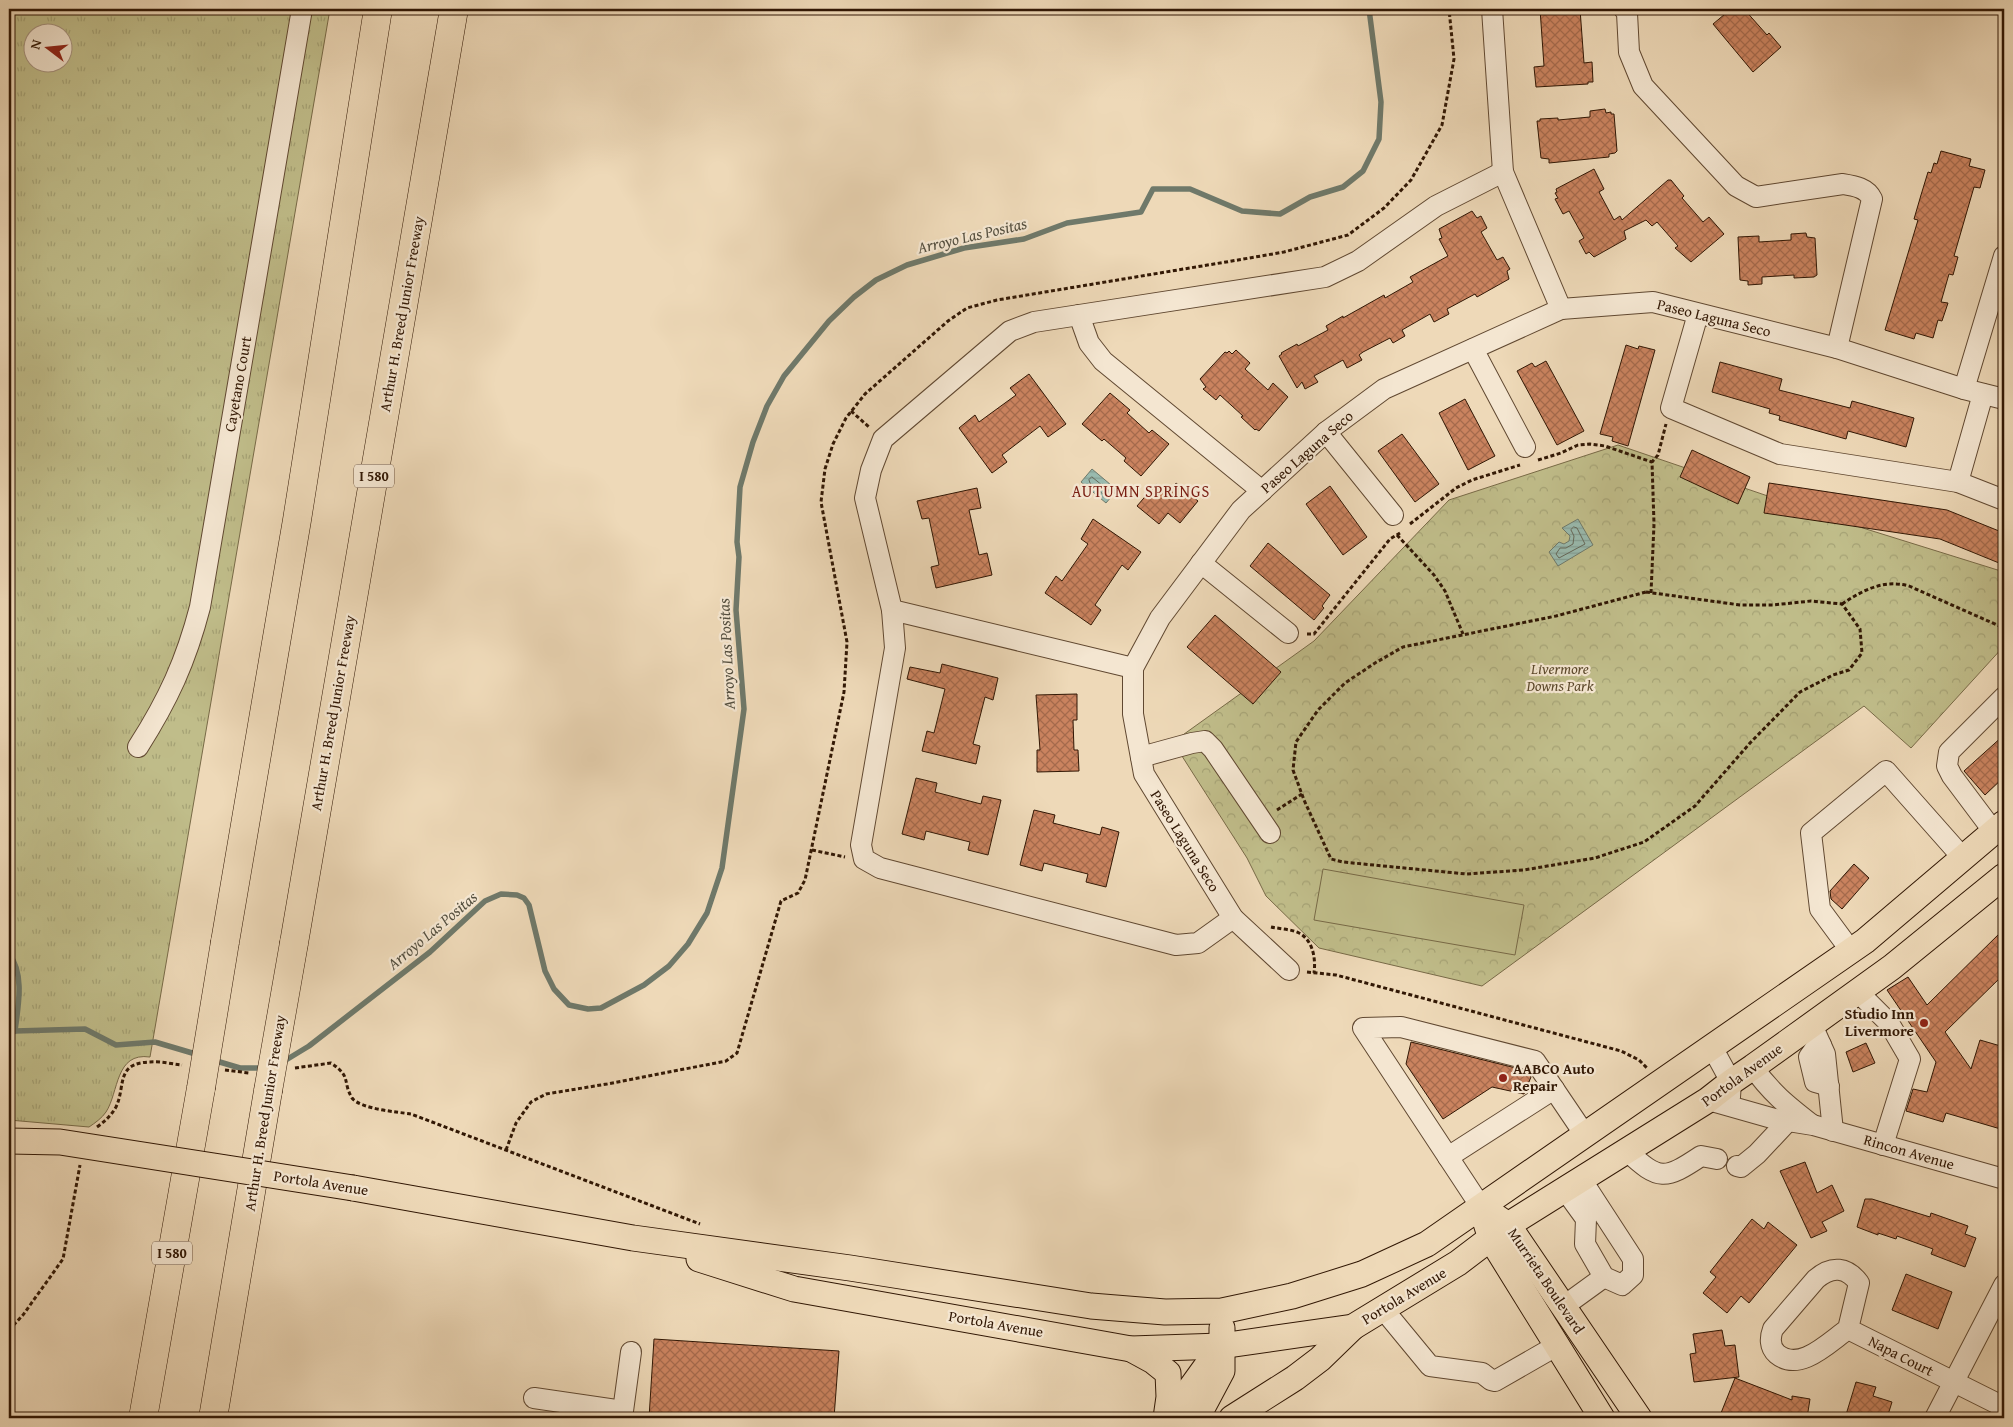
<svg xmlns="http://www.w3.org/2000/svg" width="2013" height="1427" font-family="'Gentium Book Plus',serif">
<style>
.grass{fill:url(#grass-tufts);stroke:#786a47;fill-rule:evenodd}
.forest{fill:url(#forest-crowns);stroke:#786a47}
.garden{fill:#c0bd8a;stroke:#786a47}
.water{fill:url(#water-rules);stroke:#6f796a}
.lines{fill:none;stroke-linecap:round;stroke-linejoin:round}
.shore{stroke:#656859;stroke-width:1}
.stream{stroke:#6f796a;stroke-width:5.5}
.building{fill:url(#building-cross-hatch);stroke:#311704}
.minor-casing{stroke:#604831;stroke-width:22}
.major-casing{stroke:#311704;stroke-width:27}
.highway-casing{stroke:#311704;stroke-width:29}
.path{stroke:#311704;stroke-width:3;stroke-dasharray:4 2.5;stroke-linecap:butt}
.minor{stroke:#f4e6d1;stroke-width:20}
.major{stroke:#eed9b8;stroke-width:25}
.highway{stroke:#eed9b8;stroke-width:28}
.major-bridge-casing{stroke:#311704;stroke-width:27;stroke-linecap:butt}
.highway-bridge-casing{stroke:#311704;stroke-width:29;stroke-linecap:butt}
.major-bridge{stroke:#eed9b8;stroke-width:25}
.highway-bridge{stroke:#eed9b8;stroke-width:28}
.poi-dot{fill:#8f2418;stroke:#f4e6d1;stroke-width:2}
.labels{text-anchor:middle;stroke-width:4.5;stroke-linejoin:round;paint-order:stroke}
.shield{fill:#f4e6d1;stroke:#6c5542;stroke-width:1}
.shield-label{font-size:14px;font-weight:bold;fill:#311704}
.street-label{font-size:15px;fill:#311704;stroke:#f4e6d1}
.park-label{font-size:15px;font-style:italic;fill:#5c492c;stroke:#f4e6d1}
.poi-label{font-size:15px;font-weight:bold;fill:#311704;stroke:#f4e6d1;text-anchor:end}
.water-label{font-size:16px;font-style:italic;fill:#555040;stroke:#f4e6d1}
.neighbourhood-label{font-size:16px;letter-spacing:1px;fill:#7a1f14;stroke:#f4e6d1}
</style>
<defs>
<pattern id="grass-tufts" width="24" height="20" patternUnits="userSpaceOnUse" patternTransform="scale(1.25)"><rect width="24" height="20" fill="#c0bd8a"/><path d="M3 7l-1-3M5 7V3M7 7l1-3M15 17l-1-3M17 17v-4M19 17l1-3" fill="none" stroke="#a5a275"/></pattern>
<pattern id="forest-crowns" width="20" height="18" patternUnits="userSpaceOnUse" patternTransform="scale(1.25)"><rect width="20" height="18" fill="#c0bd8a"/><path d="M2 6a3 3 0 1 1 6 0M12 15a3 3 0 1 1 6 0" fill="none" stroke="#a5a275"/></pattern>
<pattern id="water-rules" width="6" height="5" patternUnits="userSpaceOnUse" patternTransform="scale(1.25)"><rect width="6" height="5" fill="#99baae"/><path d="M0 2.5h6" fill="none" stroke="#849f94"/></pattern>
<pattern id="building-cross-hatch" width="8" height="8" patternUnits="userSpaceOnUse" patternTransform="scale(1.25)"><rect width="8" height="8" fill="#ca835f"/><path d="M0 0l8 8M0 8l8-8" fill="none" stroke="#a56a4c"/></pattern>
</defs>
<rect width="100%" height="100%" fill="#eed9b8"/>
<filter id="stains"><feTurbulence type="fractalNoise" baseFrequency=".004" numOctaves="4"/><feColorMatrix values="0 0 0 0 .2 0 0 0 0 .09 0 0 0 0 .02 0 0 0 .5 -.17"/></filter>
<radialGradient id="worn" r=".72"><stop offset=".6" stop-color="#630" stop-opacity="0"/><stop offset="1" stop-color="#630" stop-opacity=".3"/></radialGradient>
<path class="grass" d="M 9,9 L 330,9 L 150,1057 C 115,1052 119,1092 106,1112 C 102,1118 95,1123 89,1127 L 9,1120 ZM 32,32 L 62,32 L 62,62 L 32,62 Z"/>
<polygon class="forest" points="1618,445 1850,524 2004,572 2004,646 1911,748 1864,706 1482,986 1319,948 1266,896 1247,858 1173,742 1314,641 1449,500"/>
<polygon class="garden" points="1323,869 1524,905 1515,955 1314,920"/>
<g class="water">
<polygon points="1092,469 1117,490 1106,503 1081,482"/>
<polygon points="1578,519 1593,545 1558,566 1549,552 1559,542 1564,544 1569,541 1570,536 1562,528"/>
</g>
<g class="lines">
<g class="shore">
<polygon points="1092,477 1108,490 1107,495 1104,495 1090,483 1089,480"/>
<polygon points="1574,527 1577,528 1585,544 1559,558 1556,554 1560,548 1566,548 1573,544 1574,536 1571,530"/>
</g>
<g class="stream">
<path d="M 9,954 C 25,974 18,1007 15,1031"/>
<polyline points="9,1036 15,1031 85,1029 116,1045 155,1042 199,1055"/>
<polyline points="213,1060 240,1068 265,1068"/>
<polyline points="281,1063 309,1046 430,952 485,901 501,894 517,895 524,898 529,905 545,971 554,989 569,1005 588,1009 601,1008 644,985 669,966 688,944 707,913 722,868 744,709 736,610 739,557 737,542 740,487 753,442 767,406 784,376 829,321 854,297 876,280 907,265 964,248 1024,239 1067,223 1141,212 1153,189 1190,189 1242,211 1280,214 1310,197 1343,187 1363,171 1379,139 1381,102 1369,9"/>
</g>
</g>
<g class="building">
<polygon points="1540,9 1580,9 1584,63 1592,62 1593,82 1588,82 1588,84 1536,87 1534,67 1544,66"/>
<polygon points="1731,9 1744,9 1767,35 1769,33 1781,47 1753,72 1713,24"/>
<polygon points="1605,109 1606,113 1611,112 1611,114 1614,114 1617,151 1615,153 1609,154 1609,157 1549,163 1549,159 1541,158 1537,121 1540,121 1540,119 1558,118 1558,120 1590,117 1590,111"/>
<polygon points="1941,151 1971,159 1969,166 1985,170 1980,188 1974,187 1954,256 1958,257 1953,275 1949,274 1941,302 1948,303 1942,321 1938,320 1933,338 1916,333 1914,339 1885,330 1918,220 1914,219 1921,195 1928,172 1931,173 1934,163 1937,164"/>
<polygon points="1594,169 1604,189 1599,192 1614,220 1620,216 1622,220 1668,180 1671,180 1684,196 1682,198 1703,222 1709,217 1724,234 1691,262 1675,248 1678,246 1657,222 1652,226 1646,220 1624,231 1626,239 1594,257 1589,252 1586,254 1579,241 1584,238 1569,211 1563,214 1555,199 1558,198 1555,193 1557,192 1556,189"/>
<polygon points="1472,211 1477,218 1481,216 1487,228 1481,232 1497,260 1503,257 1510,269 1507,271 1509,279 1477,297 1475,294 1447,309 1449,314 1434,322 1430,314 1402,330 1405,336 1393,343 1390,338 1363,352 1359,355 1362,360 1347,368 1343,360 1314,376 1318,382 1305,389 1302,382 1297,388 1279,356 1282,354 1281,353 1297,344 1298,346 1328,330 1326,326 1343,316 1343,318 1384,295 1385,298 1413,282 1410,277 1448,256 1439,239 1442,238 1439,229"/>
<polygon points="1806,233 1807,237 1815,238 1817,275 1814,277 1794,278 1794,275 1762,277 1762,284 1748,285 1748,281 1740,280 1738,237 1759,236 1759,242 1791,240 1791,234"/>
<polygon points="1626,345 1638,349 1639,346 1655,350 1628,446 1612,441 1613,437 1600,434"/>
<polygon points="1236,350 1250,363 1245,369 1268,390 1273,383 1288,397 1259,431 1256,429 1255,430 1241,417 1243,416 1220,395 1216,400 1203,389 1206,387 1200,379 1225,352 1227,353 1229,351 1232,354"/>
<polygon points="1546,361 1584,431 1557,445 1517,371 1532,363 1535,367"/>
<polygon points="1720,362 1782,379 1779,390 1850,408 1852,401 1914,418 1906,447 1848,431 1846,439 1779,420 1780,416 1769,413 1770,409 1712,392"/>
<polygon points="1029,374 1066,424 1048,437 1040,426 1002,455 1007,462 992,473 959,428 975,415 979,422 1016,395 1010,388"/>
<polygon points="1110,393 1130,410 1127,413 1149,433 1152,430 1169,444 1141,476 1124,461 1126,458 1104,439 1102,441 1082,424"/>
<polygon points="1465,399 1495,456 1468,470 1439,413"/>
<polygon points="1402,434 1439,484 1415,502 1378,451"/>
<polygon points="1692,450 1750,477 1738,504 1680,477"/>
<polygon points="1176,483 1198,501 1180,523 1168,513 1159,524 1137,506 1156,484 1167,494"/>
<polygon points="1769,483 1947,510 2004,533 2004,565 1940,539 1764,513"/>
<polygon points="1330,486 1367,537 1343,555 1306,504"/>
<polygon points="977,488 981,508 969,510 979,555 987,553 992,575 936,588 931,567 939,565 929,518 922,519 917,501"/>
<polygon points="1093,519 1141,552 1128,570 1122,565 1095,605 1101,610 1091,625 1045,593 1056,576 1062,581 1088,544 1081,539"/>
<polygon points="1268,543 1330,595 1322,606 1324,608 1314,620 1250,566"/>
<polygon points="1215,615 1281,672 1253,704 1187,647"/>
<polygon points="942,664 998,678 993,700 985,697 973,744 980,746 976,764 922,751 927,731 934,733 945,689 907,679 910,667 940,673"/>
<polygon points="1077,694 1077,720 1073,720 1074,750 1078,750 1079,771 1037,772 1037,750 1040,750 1036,695"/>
<polygon points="2004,735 2004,777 1985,795 1964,771"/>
<polygon points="916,778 937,783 935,792 981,804 983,796 1001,800 988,855 968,850 970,842 926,831 924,840 902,834"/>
<polygon points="1034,810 1055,815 1053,823 1100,835 1102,827 1119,832 1106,887 1086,882 1088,874 1044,863 1042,871 1020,865"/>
<polygon points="1854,864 1869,878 1842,909 1831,899 1830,891"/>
<polygon points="2004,929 2004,974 1945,1032 1971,1069 1980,1040 2004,1047 2004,1130 1946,1113 1943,1122 1906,1111 1913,1089 1927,1092 1936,1062 1887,990 1908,977 1927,1005"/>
<polygon points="1411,1042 1528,1071 1531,1077 1524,1094 1492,1087 1443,1119 1406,1064"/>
<polygon points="1866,1043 1875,1063 1853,1072 1846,1052"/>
<polygon points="1805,1162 1817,1193 1832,1185 1844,1211 1822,1222 1827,1231 1811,1238 1780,1171"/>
<polygon points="1865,1199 1872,1199 1930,1217 1931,1213 1968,1226 1965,1234 1976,1238 1965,1267 1931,1254 1933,1249 1897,1236 1896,1239 1878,1233 1878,1235 1857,1227"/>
<polygon points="1752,1219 1764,1229 1768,1222 1797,1245 1749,1303 1741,1296 1727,1313 1703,1293 1716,1277 1710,1272"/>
<polygon points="1906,1274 1952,1292 1938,1329 1892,1310"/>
<polygon points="1722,1330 1725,1346 1735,1345 1739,1377 1694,1382 1690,1354 1696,1353 1693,1334"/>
<polygon points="654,1339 839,1351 834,1418 649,1418"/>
<polygon points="1735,1378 1792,1400 1792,1396 1810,1399 1807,1418 1734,1418 1721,1413"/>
<polygon points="1856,1382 1876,1387 1873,1396 1892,1402 1887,1418 1845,1418"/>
</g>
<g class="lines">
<g class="minor-casing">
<g id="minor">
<polyline points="1492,9 1503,172 1561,309"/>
<path d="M 1624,9 L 1627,13 L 1629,52 L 1643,86 L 1736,186 L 1756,197 L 1843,184 C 1855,186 1867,188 1872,199 L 1837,348"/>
<polyline points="1698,314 1671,408 1780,454 1958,482 2004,500"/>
<polyline points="1079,315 1089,343 1103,361 1262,491"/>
<polyline points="1473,349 1525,447"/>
<polyline points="1964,389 2004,256"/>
<polyline points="1326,432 1393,515"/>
<polyline points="1958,482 1983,394"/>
<polyline points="1201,563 1288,633"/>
<polyline points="892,610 895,648 861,845 864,859 880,868 1176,945 1198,943 1233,918"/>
<polyline points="1133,668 892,610 865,498 871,470 883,439 1010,331 1034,322 1325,277 1358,261 1436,206 1503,172"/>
<path d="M 138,747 C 168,700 186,661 200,607 L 302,9"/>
<polyline points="1141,757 1192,743 1205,741 1213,749 1270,833"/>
<polyline points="1994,832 1952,776 1947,766 1949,752 2004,697"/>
<polyline points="1851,951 1820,909 1811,833 1886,771 1963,858"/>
<polyline points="1289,970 1233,918 1144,774 1133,714 1133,668 1160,618 1241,510 1326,432 1384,389 1561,309 1653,302 1837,348 1964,389 2004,399"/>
<polyline points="1858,992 1889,1023 1910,1059 1883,1145"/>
<polyline points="1812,1025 1825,1054 1833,1131"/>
<polyline points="1821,1045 1814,1050 1809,1057 1815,1082 1829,1086"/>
<polyline points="1712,1047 1731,1082 1730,1097"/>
<path d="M 1753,1067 C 1770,1092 1788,1106 1811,1124"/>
<polyline points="1708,1100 1775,1119 1813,1125 2004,1179"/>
<path d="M 1627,1151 C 1659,1181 1665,1180 1701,1156 L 1717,1159"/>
<polyline points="1448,1157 1554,1089"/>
<polyline points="1737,1166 1741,1167 1757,1154 1788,1121"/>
<polyline points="1565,1190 1586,1219 1585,1244 1604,1277 1622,1285 1633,1275 1633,1259 1581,1179"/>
<polyline points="1481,1207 1363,1028 1401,1027 1535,1061 1585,1135"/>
<polyline points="1564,1306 1604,1277"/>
<polyline points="1383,1309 1430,1366 1482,1373 1491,1380 1495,1381 1556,1346"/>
<path d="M 1848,1329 C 1829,1342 1800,1373 1777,1354 C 1769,1347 1770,1337 1773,1329 L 1816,1279 C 1832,1265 1847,1267 1859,1283 L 1848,1329 L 2004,1407"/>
<polyline points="534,1398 623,1411 622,1418"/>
<polyline points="623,1411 631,1352"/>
<polyline points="1935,1418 2004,1285"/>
</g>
</g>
<g class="major-casing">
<g id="major">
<polyline points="353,1188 633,1238 850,1268 1091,1306 1165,1312 1222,1311 1292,1296 1362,1274 1427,1244 1865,941 2004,823"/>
<polyline points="1495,1216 1508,1225 1639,1418"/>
<polyline points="1486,1223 1491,1239 1602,1418"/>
<polyline points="699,1259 794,1289 1131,1349 1221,1346 1353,1327 1458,1263 1508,1225 1708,1100 1731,1082 1753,1067 1892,967 2004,876"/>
<polyline points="1131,1349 1153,1361 1168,1373 1169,1397 1166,1418"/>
<polyline points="1169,1418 1221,1346"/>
<polyline points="1197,1418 1222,1371 1222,1328"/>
<polyline points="1232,1418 1295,1378 1320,1359 1353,1327"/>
</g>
</g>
<g class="highway-casing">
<g id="highway">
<polyline points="225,942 297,520 378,9"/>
<polyline points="294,943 454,9"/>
<polyline points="143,1418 201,1088"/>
<polyline points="213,1418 268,1091"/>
</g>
</g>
<g class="path">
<polyline points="851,411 869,427"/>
<polyline points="1538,460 1561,453 1578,445 1590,444 1605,446 1652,462"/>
<polyline points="1410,524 1456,488 1472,480 1520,465"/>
<polyline points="1397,535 1434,575 1445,591 1463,634"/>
<polygon points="1646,592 1740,605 1773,605 1811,601 1842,604 1860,629 1862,653 1849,670 1833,675 1800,692 1750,743 1695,806 1644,842 1595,858 1524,870 1466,874 1343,862 1331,859 1304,800 1293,770 1296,742 1318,710 1345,683 1375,663 1403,647 1556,616"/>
<polyline points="1651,593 1654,524 1652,462 1658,455 1666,424"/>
<path d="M 1842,604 C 1863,590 1884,579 1909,586 L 2004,628"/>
<polyline points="1307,634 1314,634 1390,539 1400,533"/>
<polyline points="1277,810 1302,794"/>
<polyline points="812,850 845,857"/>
<path d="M 1271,927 C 1280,929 1291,929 1299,933 C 1313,940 1316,959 1314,973"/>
<polyline points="1307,972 1336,975 1621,1051 1639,1060 1647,1068"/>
<path d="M 295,1068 L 331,1063 C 352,1077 342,1081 352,1098 C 360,1109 398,1112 411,1114 L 700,1224"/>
<polyline points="225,1070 249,1073"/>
<path d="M 97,1127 C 105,1121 111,1116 116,1107 C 126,1086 115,1063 150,1062 C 160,1061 172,1064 182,1065"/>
<polyline points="506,1150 516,1123 531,1102 546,1094 607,1084 726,1061 737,1053 781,901 798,893 805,880 844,692 847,642 821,502 825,469 833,444 846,418 865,394 948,321 967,308 997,300 1238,260 1284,252 1348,235 1384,208 1411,180 1442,125 1454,59 1449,9"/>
<polyline points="9,1330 23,1315 63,1259 80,1165"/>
</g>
<use href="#minor" class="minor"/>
<use href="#major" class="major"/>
<use href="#highway" class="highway"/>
<g class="major-bridge-casing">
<polyline id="major-bridge" points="9,1141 60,1142 353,1188"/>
</g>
<g class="highway-bridge-casing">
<g id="highway-bridge">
<polyline points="201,1088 225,942"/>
<polyline points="268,1091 294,943"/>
</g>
</g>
<use href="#major-bridge" class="major-bridge"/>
<use href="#highway-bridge" class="highway-bridge"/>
</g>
<g class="poi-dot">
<circle cx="1924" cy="1023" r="5"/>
<circle cx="1503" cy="1078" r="5"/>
</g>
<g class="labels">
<g class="shield">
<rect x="354" y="464.5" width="40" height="23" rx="4"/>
<rect x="152" y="1241.5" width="40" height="23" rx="4"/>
</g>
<g class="shield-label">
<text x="374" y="481">I 580</text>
<text x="172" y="1258">I 580</text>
</g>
<g class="street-label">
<text transform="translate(402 314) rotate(-80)" y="5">Arthur H. Breed Junior Freeway</text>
<text transform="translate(1714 318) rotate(14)" y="5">Paseo Laguna Seco</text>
<text transform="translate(238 384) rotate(-80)" y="5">Cayetano Court</text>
<text transform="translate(1307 452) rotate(-41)" y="5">Paseo Laguna Seco</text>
<text transform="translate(333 713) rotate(-80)" y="5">Arthur H. Breed Junior Freeway</text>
<text transform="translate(1185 841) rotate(58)" y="5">Paseo Laguna Seco</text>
<text transform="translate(1742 1075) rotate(-36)" y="5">Portola Avenue</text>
<text transform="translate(265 1113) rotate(-81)" y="5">Arthur H. Breed Junior Freeway</text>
<text transform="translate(1909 1152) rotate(16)" y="5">Rincon Avenue</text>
<text transform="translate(321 1183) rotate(9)" y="5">Portola Avenue</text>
<text transform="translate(1546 1281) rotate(56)" y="5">Murrieta Boulevard</text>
<text transform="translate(1404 1296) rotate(-31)" y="5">Portola Avenue</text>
<text transform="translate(996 1324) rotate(10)" y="5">Portola Avenue</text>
<text transform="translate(1901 1356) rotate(27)" y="5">Napa Court</text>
</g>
<g class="park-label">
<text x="1560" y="674">Livermore<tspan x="1560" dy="17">Downs Park</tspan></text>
</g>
<g class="poi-label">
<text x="1914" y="1019">Studio Inn<tspan x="1914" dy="17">Livermore</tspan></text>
<text x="1513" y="1074" text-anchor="start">AABCO Auto<tspan x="1513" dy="17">Repair</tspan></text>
</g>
<g class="water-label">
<text transform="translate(972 235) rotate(-13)" y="6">Arroyo Las Positas</text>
<text transform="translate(726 654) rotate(-93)" y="6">Arroyo Las Positas</text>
<text transform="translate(432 930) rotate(-40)" y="6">Arroyo Las Positas</text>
</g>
<g class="neighbourhood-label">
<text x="1141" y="497">AUTUMN SPRINGS</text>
</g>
</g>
<rect width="2013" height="1427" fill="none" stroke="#eed9b8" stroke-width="30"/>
<rect x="10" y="10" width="1993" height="1407" fill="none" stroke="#311704" stroke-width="2.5"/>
<rect x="15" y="15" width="1983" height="1397" fill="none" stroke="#311704"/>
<g transform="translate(48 48) rotate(286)"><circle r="24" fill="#f4e6d1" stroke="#a6937f"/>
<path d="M0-4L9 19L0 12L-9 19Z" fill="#8f2418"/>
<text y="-8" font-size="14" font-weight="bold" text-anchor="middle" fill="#311704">N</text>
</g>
<rect width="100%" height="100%" filter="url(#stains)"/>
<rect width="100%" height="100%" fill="url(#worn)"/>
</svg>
